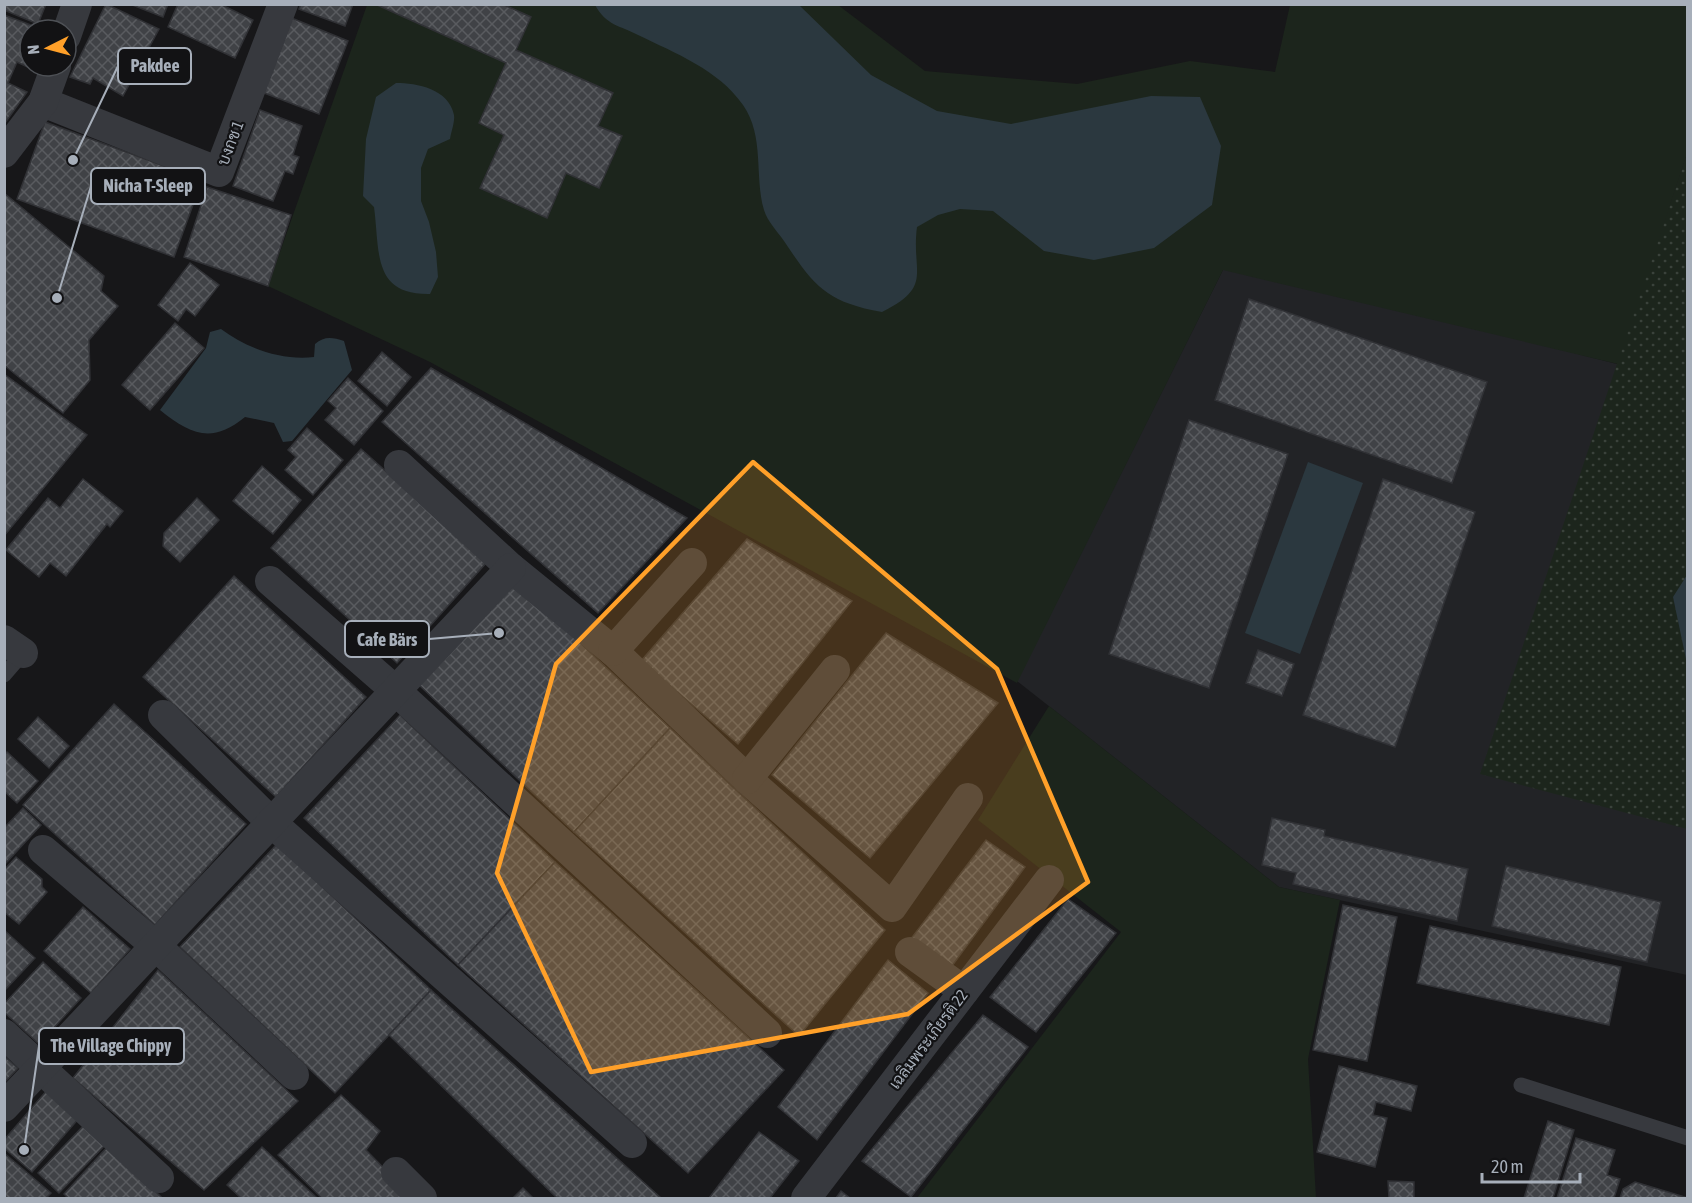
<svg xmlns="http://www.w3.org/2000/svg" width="1692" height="1203" font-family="'Asap Condensed',Sarabun,sans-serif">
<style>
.built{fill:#222326}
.grass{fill:#1c251c}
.park{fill:url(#park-dots)}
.water{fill:#2b383f}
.building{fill:url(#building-cross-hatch);stroke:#303135;stroke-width:1.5}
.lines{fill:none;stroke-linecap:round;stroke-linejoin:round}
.lane{stroke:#37393e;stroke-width:15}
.street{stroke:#37393e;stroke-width:30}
.marked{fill:#ffa029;fill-opacity:0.2;stroke:#ffa029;stroke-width:4.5;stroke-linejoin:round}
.labels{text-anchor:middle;stroke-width:4.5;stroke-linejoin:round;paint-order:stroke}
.street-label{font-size:16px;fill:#a7afba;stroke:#121214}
.leader{fill:none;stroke:#a7afba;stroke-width:2}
.callout-dot{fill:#a7afba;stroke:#121214;stroke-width:2}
.callout{fill:#121214;stroke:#a7afba;stroke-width:2}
.callout-label{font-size:18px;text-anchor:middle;font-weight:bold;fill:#a7afba}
</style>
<defs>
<pattern id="park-dots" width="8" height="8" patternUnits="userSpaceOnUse" patternTransform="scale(1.5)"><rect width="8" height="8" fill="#1c251c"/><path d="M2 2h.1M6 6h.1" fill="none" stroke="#3a423b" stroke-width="1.8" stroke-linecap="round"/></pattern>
<pattern id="building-cross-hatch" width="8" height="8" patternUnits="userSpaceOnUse" patternTransform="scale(1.5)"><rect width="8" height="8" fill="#404246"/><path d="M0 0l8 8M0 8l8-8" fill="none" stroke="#595b5f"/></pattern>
</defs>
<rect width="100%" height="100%" fill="#171719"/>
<polygon class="built" points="1687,154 1687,975 1279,887 1017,681 1226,264 1617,364"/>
<g class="grass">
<polygon points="367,5 838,5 925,71 1077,84 1190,61 1275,72 1290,5 1687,5 1687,154 1618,364 1223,270 1017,683 430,362 268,286"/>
<polygon points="1049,706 1279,887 1340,900 1308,1059 1316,1198 917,1198 1121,932 978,820"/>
</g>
<polygon class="park" points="1687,154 1687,829 1480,774"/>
<g class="water">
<path d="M 595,5 L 799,5 L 871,75 L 937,111 L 1011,124 L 1151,96 L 1200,97 L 1221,146 L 1212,205 L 1154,248 L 1094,260 L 1044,251 L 993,211 L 960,209 L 938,215 L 917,227 C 911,273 934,286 882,312 C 826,302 814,286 784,241 C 778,232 767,221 764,210 C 754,175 765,137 743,105 C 719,70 675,53 638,35 C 619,25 607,26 595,5 Z"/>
<path d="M 396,83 C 417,83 449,89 454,115 C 455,122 451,132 450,139 L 428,149 L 421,168 L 421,201 L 429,222 L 436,252 L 438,277 L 430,294 C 372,295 380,252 374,207 L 363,196 L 366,139 L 376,97 Z"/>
<path d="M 221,329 C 246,348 282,361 314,357 L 315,344 C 324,336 332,337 344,341 L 352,370 L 292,441 L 283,442 L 274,423 L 245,417 C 212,444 191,435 160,410 L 206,348 L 210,332 Z"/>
<polygon points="1308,462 1363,483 1300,654 1245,633"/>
<polygon points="1687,575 1688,575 1687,664 1673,597"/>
</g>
<g class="building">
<polygon points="4,4 46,4 38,24 4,10"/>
<polygon points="106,4 159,29 123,96 93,78 90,84 70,77"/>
<polygon points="130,4 168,4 163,17"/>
<polygon points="178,4 220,4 253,20 235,58 168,27"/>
<polygon points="301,4 353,4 345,26 299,9"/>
<polygon points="375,4 502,4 531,17 516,50 613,93 598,126 622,136 599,188 566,173 547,218 480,188 504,135 479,123 506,63"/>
<polygon points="4,15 44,30 30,30 30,66 36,66 34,70 17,62 8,83 27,92 5,123"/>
<polygon points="289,17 348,41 319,114 259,91"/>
<polygon points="260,110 302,126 293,155 299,157 293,174 285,171 273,201 233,186"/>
<polygon points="45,122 202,180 174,257 17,199"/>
<polygon points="207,187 291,215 268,286 184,257"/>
<polygon points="4,193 104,276 101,291 118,306 89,340 90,380 63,413 4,365"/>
<polygon points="190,263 219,285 195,316 186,309 178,321 158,305"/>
<polygon points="1249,299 1487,382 1452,483 1215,400"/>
<polygon points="175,323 204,348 150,410 122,385"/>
<polygon points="382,352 411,377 387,406 358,381"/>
<polygon points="431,368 687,518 598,613 382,422"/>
<polygon points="4,374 87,435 4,536"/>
<polygon points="348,378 383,411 354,445 325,420 336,408 328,401"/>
<polygon points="1189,420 1288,454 1209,688 1109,654"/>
<polygon points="307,428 343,460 313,495 285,470 296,457 288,450"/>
<polygon points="361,449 487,562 397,663 271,548"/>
<polygon points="262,466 301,500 273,534 233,501"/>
<polygon points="83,479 123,511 110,527 107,524 66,576 50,563 39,577 6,550 48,498 60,508"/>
<polygon points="1383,479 1475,512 1395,747 1303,715"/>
<polygon points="197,498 219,520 180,562 163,546 164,533"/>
<polygon points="747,539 852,601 738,744 641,661"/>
<polygon points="234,576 366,697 276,797 143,677"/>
<polygon points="516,582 670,728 574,832 419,685"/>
<polygon points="886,633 998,703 870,858 772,775"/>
<polygon points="1258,650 1294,664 1282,696 1246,683"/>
<polygon points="114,704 246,824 155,925 23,805"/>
<polygon points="400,715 555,862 458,965 304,818"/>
<polygon points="38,717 69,746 49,768 18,739"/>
<polygon points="670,728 885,930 799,1036 574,832"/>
<polygon points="7,752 38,781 17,803 4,791 4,755"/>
<polygon points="23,808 41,825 4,865 4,828"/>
<polygon points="1272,818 1325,830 1324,836 1468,869 1457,921 1293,884 1296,873 1262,865"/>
<polygon points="986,840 1025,867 949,970 910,940"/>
<polygon points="277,844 431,990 335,1093 180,947"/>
<polygon points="16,857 42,879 42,887 47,892 19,924 4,912 4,870"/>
<polygon points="555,862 784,1070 688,1173 458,965"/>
<polygon points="1506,866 1661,902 1647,962 1492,926"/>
<polygon points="1068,899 1116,933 1036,1032 990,997"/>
<polygon points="1343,905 1397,917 1367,1061 1313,1050"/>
<polygon points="83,907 130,949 91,993 44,951"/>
<polygon points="1430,926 1621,967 1609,1025 1417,983"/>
<polygon points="4,930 35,958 4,991"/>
<polygon points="888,960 928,993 817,1140 778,1107"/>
<polygon points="43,962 81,998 39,1044 4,1012 4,1004"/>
<polygon points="158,970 298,1101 204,1190 73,1078"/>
<polygon points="431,990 661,1198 557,1198 389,1035"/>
<polygon points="983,1015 1028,1047 911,1197 862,1161"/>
<polygon points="4,1056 18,1068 4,1083"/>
<polygon points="1339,1066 1417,1086 1411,1111 1376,1102 1373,1115 1387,1118 1375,1167 1317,1152"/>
<polygon points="48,1089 80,1117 32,1172 4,1148 4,1140"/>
<polygon points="341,1095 380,1131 366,1150 413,1198 322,1198 278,1155"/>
<polygon points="1548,1121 1574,1130 1553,1198 1524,1198"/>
<polygon points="86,1123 107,1143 59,1193 38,1173"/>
<polygon points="759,1132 799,1161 770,1198 709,1198"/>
<polygon points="1576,1138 1615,1150 1607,1175 1620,1179 1614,1198 1557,1198"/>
<polygon points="109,1145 162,1198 68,1198 64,1194"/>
<polygon points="262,1147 317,1198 241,1198 227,1185"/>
<polygon points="4,1153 51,1193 46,1198 4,1198"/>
<polygon points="1388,1181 1414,1182 1414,1198 1389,1198"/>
<polygon points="1635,1182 1685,1197 1684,1198 1620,1198 1623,1189"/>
<polygon points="523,1188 533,1198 513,1198"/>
<polygon points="841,1191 850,1198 836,1198"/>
</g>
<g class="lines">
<g class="lane">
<polyline points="4,675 23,653"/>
<polyline points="1521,1085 1688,1138"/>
</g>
<g class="street">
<polyline points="66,36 77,4"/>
<polyline points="43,102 219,172 283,4"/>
<polyline points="4,153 43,102 56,66"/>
<polyline points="399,465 511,568 613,651 747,779 892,907 968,798"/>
<polyline points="270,581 396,691 767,1033"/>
<polyline points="4,640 23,653"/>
<polyline points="613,651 692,563"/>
<polyline points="163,715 272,823 632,1143"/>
<polyline points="747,779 835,670"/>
<polyline points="43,850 156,946 294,1075"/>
<polyline points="910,952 964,991"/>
<polyline points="4,1034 159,1178"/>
<polyline points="4,1107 511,568"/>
<polyline points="396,1172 422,1198"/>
<polyline points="806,1198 1049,880"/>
</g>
</g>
<path class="marked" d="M 753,462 L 997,669 L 1088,882 L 908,1014 L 591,1072 L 497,873 L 556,664 Z"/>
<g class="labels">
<g class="street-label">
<text transform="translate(230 143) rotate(-69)" y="6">บงกช 1</text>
<text transform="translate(928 1039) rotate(-53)" y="6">เฉลิมพระเกียรติ 22</text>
</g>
</g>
<path class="leader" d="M73 160L118 66M57 298L91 186M499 633L429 639M24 1150L39 1046"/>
<g class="callout-dot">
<circle cx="73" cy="160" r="6"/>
<circle cx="57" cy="298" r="6"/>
<circle cx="499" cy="633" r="6"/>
<circle cx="24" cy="1150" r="6"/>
</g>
<g class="callout">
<rect x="118" y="48" width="73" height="36" rx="6"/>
<rect x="91" y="168" width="114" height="36" rx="6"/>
<rect x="345" y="621" width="84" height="36" rx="6"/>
<rect x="39" y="1028" width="145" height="36" rx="6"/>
</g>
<g class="callout-label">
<text x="155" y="72">Pakdee</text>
<text x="148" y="192">Nicha T-Sleep</text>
<text x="387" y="646">Cafe Bärs</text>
<text x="111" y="1052">The Village Chippy</text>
</g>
<rect width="1692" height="1203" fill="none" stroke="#a7afba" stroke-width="12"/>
<g transform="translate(48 48) rotate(264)"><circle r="28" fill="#121214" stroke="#4e5156" stroke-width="1.5"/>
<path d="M0-4.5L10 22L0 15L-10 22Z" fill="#ffa029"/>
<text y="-9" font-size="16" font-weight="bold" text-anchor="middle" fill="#a7afba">N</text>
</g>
<path d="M1482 1173v9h98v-9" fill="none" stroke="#a7afba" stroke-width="3"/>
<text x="1491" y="1173" font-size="18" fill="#a7afba" stroke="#121214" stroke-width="4.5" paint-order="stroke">20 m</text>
</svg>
